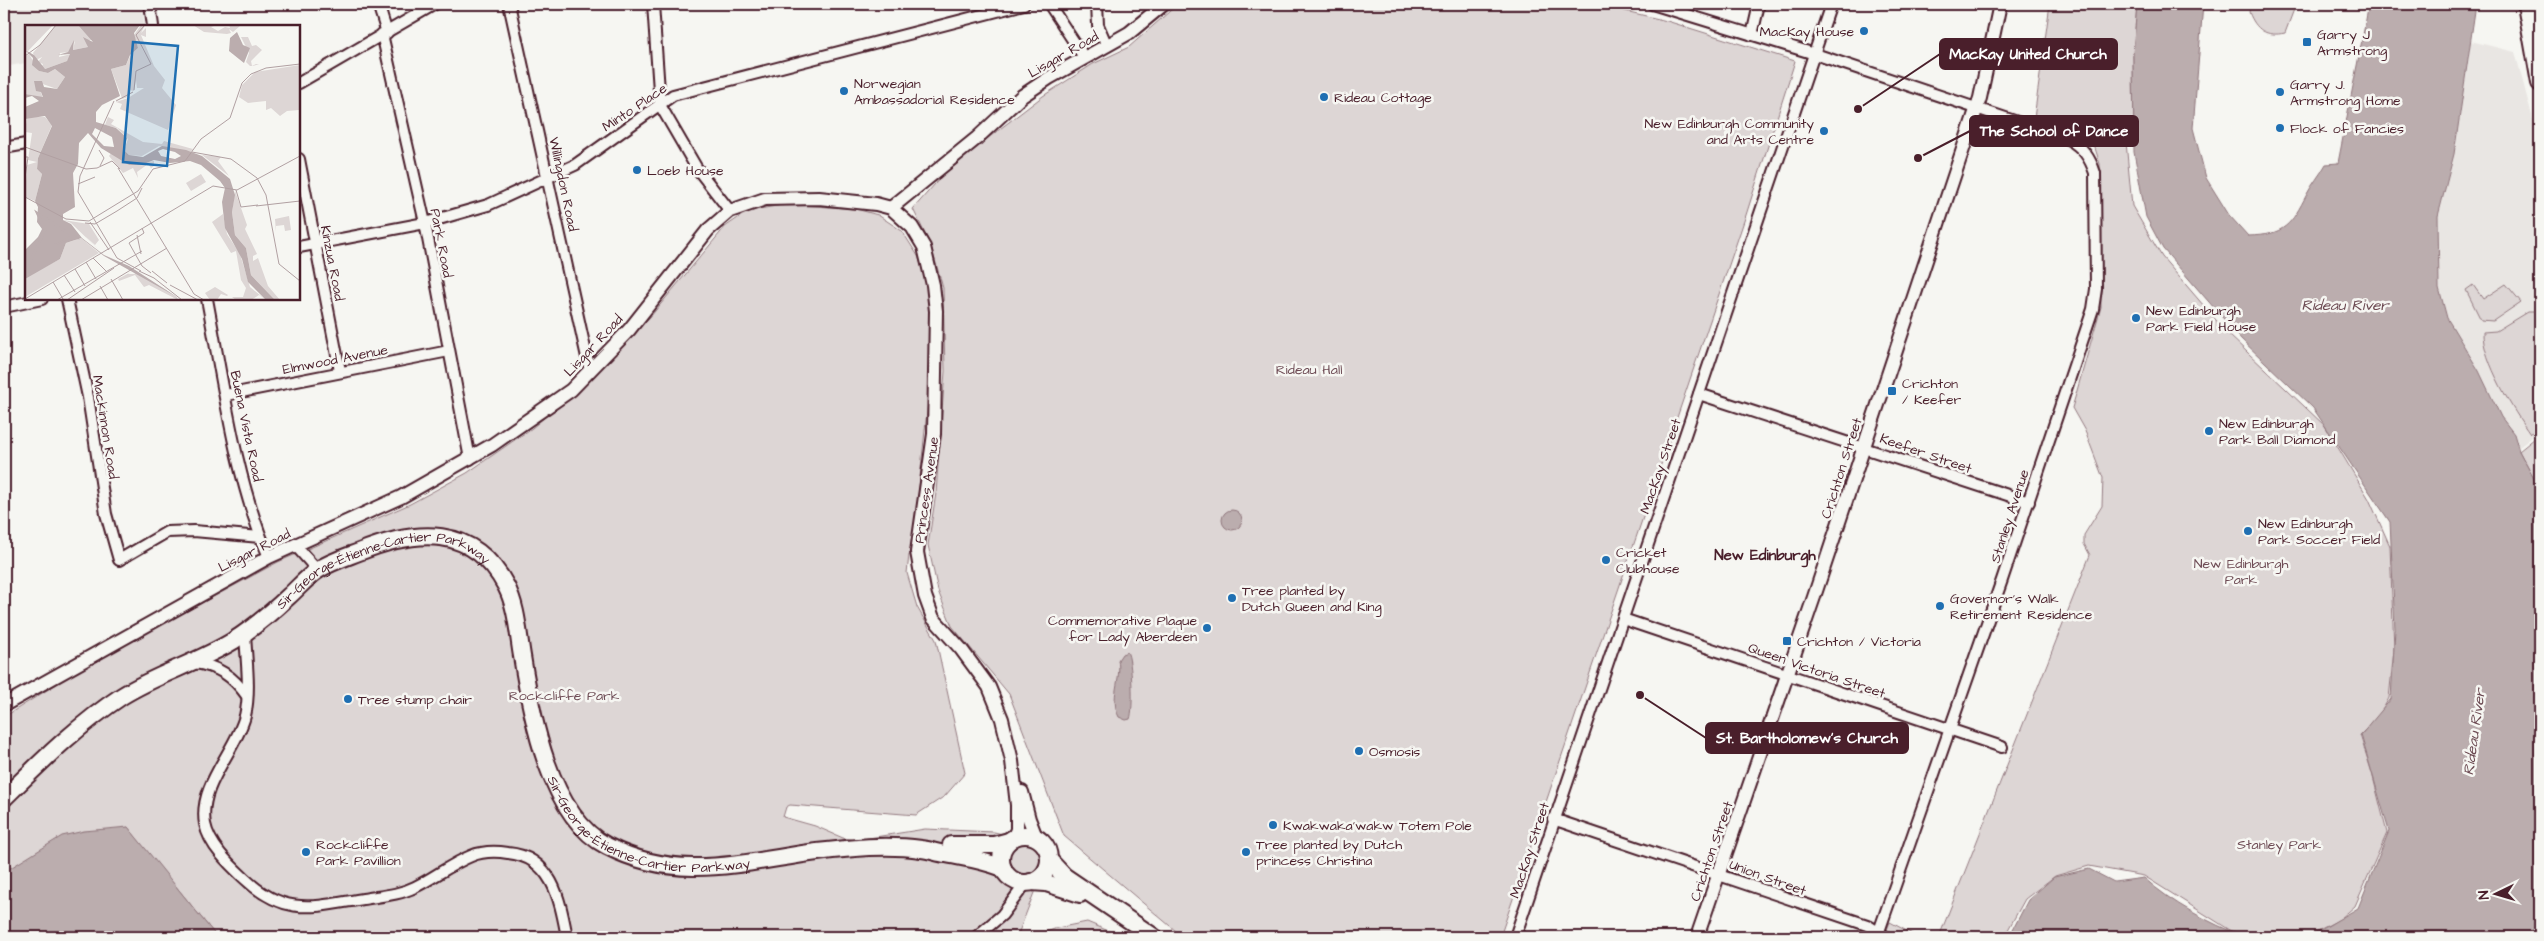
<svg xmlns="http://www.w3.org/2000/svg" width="2544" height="941" font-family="'Architects Daughter',sans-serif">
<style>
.built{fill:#e9e6e3}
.green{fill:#ddd6d5;stroke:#947a80}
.water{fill:#bbadae;stroke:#8e747a}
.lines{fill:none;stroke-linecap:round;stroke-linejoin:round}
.minor-casing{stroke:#4a1f2b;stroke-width:14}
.tertiary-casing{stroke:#4a1f2b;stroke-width:16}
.primary-casing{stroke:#4a1f2b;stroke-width:20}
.minor{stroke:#f6f6f2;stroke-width:10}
.tertiary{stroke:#f6f6f2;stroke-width:12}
.primary{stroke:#f6f6f2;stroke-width:16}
.poi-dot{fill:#1f6fb2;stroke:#f6f6f2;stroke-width:2}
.labels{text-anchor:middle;stroke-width:5;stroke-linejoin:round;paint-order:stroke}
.poi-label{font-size:14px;fill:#4a1f2b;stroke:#f6f6f2;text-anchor:start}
.street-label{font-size:14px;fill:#4a1f2b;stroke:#f6f6f2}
.park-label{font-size:14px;fill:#6f4d56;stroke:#f6f6f2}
.water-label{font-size:15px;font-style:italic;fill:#6c4a52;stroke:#f6f6f2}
.neighbourhood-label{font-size:15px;font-weight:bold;fill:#4a1f2b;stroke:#f6f6f2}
.inset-river{fill:none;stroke:#bbadae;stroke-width:2.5}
.inset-road{fill:none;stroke:#b1a0a2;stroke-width:1}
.view{fill:#1f6fb2;fill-opacity:0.15;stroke:#1f6fb2;stroke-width:2.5}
.inset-edge{fill:none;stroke:#4a1f2b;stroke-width:2.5}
.leader{fill:none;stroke:#4a1f2b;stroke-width:2}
.callout-dot{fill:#4a1f2b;stroke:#f6f6f2;stroke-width:2}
.callout{fill:#4a1f2b;stroke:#4a1f2b;stroke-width:2}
.callout-label{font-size:15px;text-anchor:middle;font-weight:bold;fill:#fff}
</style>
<rect width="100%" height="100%" fill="#f6f6f2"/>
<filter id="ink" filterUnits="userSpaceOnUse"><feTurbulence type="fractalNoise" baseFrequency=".02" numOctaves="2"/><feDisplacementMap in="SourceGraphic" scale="10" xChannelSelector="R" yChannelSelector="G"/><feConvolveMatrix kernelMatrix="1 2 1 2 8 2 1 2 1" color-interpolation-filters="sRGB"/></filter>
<g filter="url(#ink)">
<g class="built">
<polygon points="4,4 141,4 145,26 26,26 26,63 4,67"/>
<polygon points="2471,41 2515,52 2540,146 2540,431 2518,448 2514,434 2501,417 2479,371 2447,318 2439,288 2438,216 2452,163"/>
</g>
<g class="green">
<polygon points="1178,4 1596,4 1667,21 1795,61 1746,215 1500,937 1183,937 1064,836 1009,694 952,626 938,591 928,545 936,493 945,371 943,288 931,246 913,209 949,168 1043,96 1093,64 1129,47"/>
<polygon points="2050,4 2137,4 2133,55 2134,138 2126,142 2132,206 2162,257 2228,334 2325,426 2369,499 2390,546 2394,650 2389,698 2379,716 2360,735 2372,773 2387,833 2355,906 2340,919 2306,937 2248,937 2230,930 2144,876 2089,866 2055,876 2025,899 2004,937 1939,937 2090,555 2084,544 2084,535 2102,506 2103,478 2085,431 2072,408 2101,307 2100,164 2095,148 2078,135 2034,118"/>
<path d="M 2251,4 L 2296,4 L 2285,33 C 2266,37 2256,30 2249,12 Z"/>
<polygon points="788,204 856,209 878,215 902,231 918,256 932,298 928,401 912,555 909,555 907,573 917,607 936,640 965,773 945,796 916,815 790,805 786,807 783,817 815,826 843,838 856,840 925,829 994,832 1032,841 1045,864 1017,937 217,937 174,884 167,878 128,827 29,858 4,874 4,717 87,665 278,562 410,504 467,473 532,428 583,385 650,317 725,227 748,211"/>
<polygon points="2506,284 2521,302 2493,321 2481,320 2466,290 2473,285 2483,299"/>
<path d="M 2527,312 L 2535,312 L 2540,317 L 2540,426 L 2530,434 C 2514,412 2482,360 2483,332 L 2496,331 Z"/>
<polygon points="2540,434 2540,490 2519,451"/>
<polygon points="1087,922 1123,937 1033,937 1057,928"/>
<polygon points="1890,922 1918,937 1884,937"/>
</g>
<g class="water">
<path d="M 2137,4 L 2203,4 L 2193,128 L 2206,178 L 2229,215 L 2248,236 C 2285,235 2291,225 2307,194 C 2312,184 2320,175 2326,164 L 2338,163 L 2369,4 L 2476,4 L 2454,154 L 2438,216 L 2439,288 L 2447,318 L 2479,371 L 2501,417 L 2514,434 L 2519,451 L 2540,490 L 2540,923 L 2533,937 L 2309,937 L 2358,908 L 2389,831 L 2361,735 L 2391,699 L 2395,629 L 2390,522 L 2313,408 L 2241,339 L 2163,249 L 2146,217 L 2134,152 L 2133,55 Z"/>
<circle cx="1232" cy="520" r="10"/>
<path d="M 1127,652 C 1132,659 1134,709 1130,719 L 1126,720 L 1119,717 C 1109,697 1122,679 1118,660 L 1122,654 Z"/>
<polygon points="128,827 217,937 4,937 4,872 62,836 84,831"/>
<path d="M 2089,869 L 2114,882 L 2144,878 C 2173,904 2208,922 2244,937 L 2009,937 L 2028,900 L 2054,877 Z"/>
</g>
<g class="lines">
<g class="minor-casing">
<g id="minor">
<polyline points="150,4 153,26"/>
<polyline points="378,4 387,33"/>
<polyline points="509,4 590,371"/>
<polyline points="653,4 660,105 696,167 730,211"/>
<polyline points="1049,4 1084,57"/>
<polyline points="1097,4 1098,25 1107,46"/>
<path d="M 1652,4 L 1815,54 L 2068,139 C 2083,147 2090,158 2095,173 L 2096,289 L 2093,309 L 2002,580 L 1877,937"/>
<polyline points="382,34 425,223 470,459"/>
<polyline points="1752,35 1759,4"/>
<polyline points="299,83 435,4"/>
<polyline points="4,148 26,144"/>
<polyline points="299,159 340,371"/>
<polyline points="299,247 425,223 488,205 575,165 673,95 1024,4"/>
<polyline points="67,299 88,397 106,514 119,560 167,532 194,531 260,537"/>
<path d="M 207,299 C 223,382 235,479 269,557"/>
<polyline points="4,307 42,299"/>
<polyline points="1699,394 2029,502"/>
<polyline points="226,395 449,351"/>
<polyline points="295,545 317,570"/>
<polyline points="1623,619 2002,747"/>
<path d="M 245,633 C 246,659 251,690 245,716 C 236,751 198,785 205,824 C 209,845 229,864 244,878 C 285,917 313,907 363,899 C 381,896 399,895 415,887 C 434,878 451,864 471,856 C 483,851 495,851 508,853 C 553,857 560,901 567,937"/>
<path d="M 194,663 C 218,666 233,676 247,696"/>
<polyline points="1553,819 1867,925 1886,937"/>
<polyline points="976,937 1002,915 1026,883"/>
<polyline points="1515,937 1831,4"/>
</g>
</g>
<g class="tertiary-casing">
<g id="tertiary">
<polyline points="891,208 977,138 1022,96 1049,78 1129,33 1164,4"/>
<polyline points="4,705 269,557 401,497 492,445 571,390 629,330 708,230 730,211 765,199 819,198 876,204 891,208 912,227 924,247 933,285 936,311 934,434 917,552 925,596 933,618 961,649 989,687 1002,719 1012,761 1017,805 1017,829 1014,837"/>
<polyline points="1022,792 1029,819 1036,837"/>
<polyline points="1697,937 1814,597 1980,98 2000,4"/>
</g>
</g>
<g class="primary-casing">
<g id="primary">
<polyline points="2526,4 2540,83"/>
<path id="s1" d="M 4,798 C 41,762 78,725 122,696 C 157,674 197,663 233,641 C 253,628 271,613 289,596 C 298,588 307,577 318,570 C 330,562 346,557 359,552 C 416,529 473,524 506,586 C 517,607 518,633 522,656 C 531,714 549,816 607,846 C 678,883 743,862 817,852 C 850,848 887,844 921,849 C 930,850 938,853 946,854 C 967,858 984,860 1003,868"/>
<circle cx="1025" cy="859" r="24"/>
<polyline points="951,845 994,845 1009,841"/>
<polyline points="1050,861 1064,876 1154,937"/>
<polyline points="1031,882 1046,883 1080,894"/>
</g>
</g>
<use href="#minor" class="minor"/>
<use href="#tertiary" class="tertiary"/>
<use href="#primary" class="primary"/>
</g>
</g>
<g class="poi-dot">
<circle cx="1864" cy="31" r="5"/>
<rect x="2302" y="37" width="10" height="10" rx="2.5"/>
<circle cx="844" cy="91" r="5"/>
<circle cx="2280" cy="92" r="5"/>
<circle cx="1324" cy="97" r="5"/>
<circle cx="2280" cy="128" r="5"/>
<circle cx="1824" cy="131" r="5"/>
<circle cx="637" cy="170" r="5"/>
<circle cx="2136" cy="318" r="5"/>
<rect x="1887" y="386" width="10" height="10" rx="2.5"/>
<circle cx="2209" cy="431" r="5"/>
<circle cx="2248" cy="531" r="5"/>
<circle cx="1606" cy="560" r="5"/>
<circle cx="1232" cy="598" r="5"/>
<circle cx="1940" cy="606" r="5"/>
<circle cx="1207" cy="628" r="5"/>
<rect x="1782" y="636" width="10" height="10" rx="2.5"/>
<circle cx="348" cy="699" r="5"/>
<circle cx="1359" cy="751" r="5"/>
<circle cx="1273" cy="825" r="5"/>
<circle cx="306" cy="852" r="5"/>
<circle cx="1246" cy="852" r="5"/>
</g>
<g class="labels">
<g class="poi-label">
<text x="1854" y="36" text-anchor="end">MacKay House</text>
<text x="2317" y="39">Garry J<tspan x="2317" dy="16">Armstrong</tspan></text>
<text x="854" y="88">Norwegian<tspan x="854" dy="16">Ambassadorial Residence</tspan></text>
<text x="2290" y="89">Garry J.<tspan x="2290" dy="16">Armstrong Home</tspan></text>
<text x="1334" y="102">Rideau Cottage</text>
<text x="1814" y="128" text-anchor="end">New Edinburgh Community<tspan x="1814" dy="16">and Arts Centre</tspan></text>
<text x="2290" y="133">Flock of Fancies</text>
<text x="647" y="175">Loeb House</text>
<text x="2146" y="315">New Edinburgh<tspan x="2146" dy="16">Park Field House</tspan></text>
<text x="1902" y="388">Crichton<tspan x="1902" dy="16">/ Keefer</tspan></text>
<text x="2219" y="428">New Edinburgh<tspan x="2219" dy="16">Park Ball Diamond</tspan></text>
<text x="2258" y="528">New Edinburgh<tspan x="2258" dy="16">Park Soccer Field</tspan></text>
<text x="1616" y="557">Cricket<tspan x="1616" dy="16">Clubhouse</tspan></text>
<text x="1242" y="595">Tree planted by<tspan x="1242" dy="16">Dutch Queen and King</tspan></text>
<text x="1950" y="603">Governor's Walk<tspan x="1950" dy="16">Retirement Residence</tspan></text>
<text x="1197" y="625" text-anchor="end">Commemorative Plaque<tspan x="1197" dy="16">for Lady Aberdeen</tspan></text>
<text x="1797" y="646">Crichton / Victoria</text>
<text x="358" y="704">Tree stump chair</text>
<text x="1369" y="756">Osmosis</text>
<text x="1283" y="830">Kwakwaka'wakw Totem Pole</text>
<text x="316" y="849">Rockcliffe<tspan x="316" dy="16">Park Pavillion</tspan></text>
<text x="1256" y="849">Tree planted by Dutch<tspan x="1256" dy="16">princess Christina</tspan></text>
</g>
<g class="street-label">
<text transform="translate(1063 54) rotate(-30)" y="5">Lisgar Road</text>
<text transform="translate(634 107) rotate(-34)" y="5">Minto Place</text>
<text transform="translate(564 184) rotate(78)" y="5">Willingdon Road</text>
<text transform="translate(442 243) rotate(79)" y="5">Park Road</text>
<text transform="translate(333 263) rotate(79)" y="5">Kinzua Road</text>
<text transform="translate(593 345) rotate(-47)" y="5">Lisgar Road</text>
<text transform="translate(335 359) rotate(-11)" y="5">Elmwood Avenue</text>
<text transform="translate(247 426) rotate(78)" y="5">Buena Vista Road</text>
<text transform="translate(106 427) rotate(81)" y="5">Mackinnon Road</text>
<text transform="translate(1926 453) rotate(19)" y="5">Keefer Street</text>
<text transform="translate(1660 466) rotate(-71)" y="5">MacKay Street</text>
<text transform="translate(1841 468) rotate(-72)" y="5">Crichton Street</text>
<text transform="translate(926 490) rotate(-82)" y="5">Princess Avenue</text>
<text transform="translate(2009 516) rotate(-72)" y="5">Stanley Avenue</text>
<text transform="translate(254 550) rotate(-27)" y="5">Lisgar Road</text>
<text dy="5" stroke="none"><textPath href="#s1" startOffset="456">Sir-George-Étienne-Cartier Parkway</textPath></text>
<text transform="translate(1817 670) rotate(19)" y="5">Queen Victoria Street</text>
<text dy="5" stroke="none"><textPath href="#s1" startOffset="920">Sir-George-Étienne-Cartier Parkway</textPath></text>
<text transform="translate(1529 850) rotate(-72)" y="5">MacKay Street</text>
<text transform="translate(1711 851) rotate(-71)" y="5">Crichton Street</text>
<text transform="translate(1768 877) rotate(20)" y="5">Union Street</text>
</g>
<g class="park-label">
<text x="1309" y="374">Rideau Hall</text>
<text x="2241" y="568">New Edinburgh<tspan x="2241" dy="16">Park</tspan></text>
<text x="564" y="700">Rockcliffe Park</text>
<text x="2279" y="849">Stanley Park</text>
</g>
<g class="water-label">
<text x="2345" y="310">Rideau River</text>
<text transform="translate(2474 732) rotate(-82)" y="5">Rideau River</text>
</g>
<g class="neighbourhood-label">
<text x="1765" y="560">New Edinburgh</text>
</g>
</g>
<g transform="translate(25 25)">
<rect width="275" height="275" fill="#f6f6f2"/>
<path d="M 0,0 L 28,0 L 3,26 L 0,25 ZM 31,0 L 53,0 L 69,15 L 62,15 L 63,22 L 48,25 L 50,16 L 43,27 L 35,28 L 34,32 L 46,29 L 42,36 L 20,44 L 16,43 L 18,39 L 13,37 L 17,32 L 11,35 L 8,28 ZM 116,0 L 120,0 L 116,8 L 121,3 L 121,12 L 116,10 L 129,41 L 140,55 L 137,63 L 151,80 L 143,105 L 95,84 L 97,79 L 91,77 L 103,73 L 119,63 L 128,63 L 112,63 L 111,55 L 109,66 L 104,65 L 103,72 L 97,74 L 89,75 L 97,73 L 86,44 L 101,40 L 106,29 L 113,23 L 109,10 ZM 168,0 L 192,0 L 186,2 L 193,6 L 200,2 L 205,3 L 204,0 L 215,1 L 208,7 L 204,4 L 206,8 L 202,9 L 179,7 ZM 213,6 L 216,12 L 223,12 L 227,21 L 231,20 L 237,25 L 226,36 L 227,41 L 231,39 L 234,39 L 228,41 L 225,41 L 221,37 L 224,28 ZM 4,29 L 14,46 L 23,48 L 30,44 L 40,52 L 32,64 L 12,57 L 18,73 L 0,69 L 0,32 ZM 275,40 L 274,85 L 262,86 L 255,91 L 246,83 L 241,85 L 241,76 L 223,78 L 214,72 L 217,60 L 230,47 ZM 2,92 L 20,92 L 27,100 L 13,133 L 12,144 L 17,149 L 10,176 L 0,172 L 2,140 L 12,137 L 3,135 L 7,108 L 0,107 ZM 83,92 L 89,95 L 86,99 L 118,117 L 137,119 L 139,116 L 168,124 L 166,127 L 134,121 L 117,131 L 104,130 L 99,125 L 103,114 L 92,103 L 80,100 ZM 87,127 L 104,140 L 129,136 L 129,141 L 126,143 L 123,139 L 112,147 L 113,153 L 108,143 L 98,148 L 84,131 ZM 177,130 L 196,132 L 193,136 L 204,151 ZM 176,149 L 181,157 L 166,166 L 161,158 ZM 210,166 L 222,200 L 220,204 L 232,229 L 228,231 L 228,236 L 233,233 L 243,261 L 255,275 L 250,275 L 226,250 L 221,223 L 210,210 L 207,187 ZM 198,189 L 202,209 L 215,229 L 225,262 L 241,275 L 234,270 L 226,275 L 211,275 L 207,272 L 218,272 L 221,263 L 216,255 L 211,226 L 206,228 L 187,197 ZM 264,191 L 266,205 L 260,206 L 259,200 L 251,201 L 251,207 L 250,194 ZM 38,195 L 64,199 L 74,215 L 70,220 L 60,211 L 75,226 L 46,198 ZM 56,213 L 74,228 L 0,272 L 1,252 L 35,234 L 41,218 ZM 108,245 L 152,272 L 153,275 L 124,260 L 119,262 L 110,250 L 94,256 L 93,254 L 106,247 L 103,249 L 110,249 ZM 190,262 L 203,270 L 202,271 L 196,269 L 192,275 L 185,275 L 180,268 Z" fill="#ddd6d5"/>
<path d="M 53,0 L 115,0 L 109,8 L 113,23 L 105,30 L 101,40 L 86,44 L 95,71 L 77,80 L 71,87 L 71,97 L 91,103 L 102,113 L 99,125 L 104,130 L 118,132 L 137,121 L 161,125 L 177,131 L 205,154 L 210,170 L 207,187 L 210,210 L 221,223 L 226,250 L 250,275 L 241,275 L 223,257 L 217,234 L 200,203 L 197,177 L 200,163 L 195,156 L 176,140 L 165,136 L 145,138 L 129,135 L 116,140 L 104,140 L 76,123 L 63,108 L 54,118 L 53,139 L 48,148 L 50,182 L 38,189 L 38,195 L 46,199 L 57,213 L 79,230 L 104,241 L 152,272 L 79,231 L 56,213 L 41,218 L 35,234 L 0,254 L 0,225 L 13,212 L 17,204 L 12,197 L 13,182 L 10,176 L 17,149 L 12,144 L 13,133 L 27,101 L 20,91 L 0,94 L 0,82 L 14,76 L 7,71 L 0,73 L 0,69 L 18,72 L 16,67 L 11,66 L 9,56 L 17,56 L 19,62 L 32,64 L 40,52 L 30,44 L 23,48 L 14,46 L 7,40 L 8,33 L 0,25 L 9,30 L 20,44 L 42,36 L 45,29 L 33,30 L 43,27 L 49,15 L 48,25 L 63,22 L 58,12 L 68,17 ZM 70,103 L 87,112 L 89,122 L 79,121 L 67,109 ZM 138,124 L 150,127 L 156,131 L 150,134 L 136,131 L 133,126 ZM 212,7 L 218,20 L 225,23 L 219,38 L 204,26 L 205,13 Z" fill="#bbadae" fill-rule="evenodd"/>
<path class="inset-river" d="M 0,248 L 20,205 L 12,188 L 51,213 L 44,213 L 30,220 L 0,251"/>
<path class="inset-road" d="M 0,31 L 15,20 L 31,0M 109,65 L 111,46 L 126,39 L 111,10 L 120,0M 89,76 L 55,151 L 53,167 L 92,233 L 116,246M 91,76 L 108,67M 0,122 L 61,144 L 72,143 L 87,136 L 95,144M 74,125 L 79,133 L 75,141M 167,127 L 206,134 L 232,153 L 241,170 L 254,239 L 275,256M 0,132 L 3,132 L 0,153M 93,143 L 169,269 L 179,275M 53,159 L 70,152M 211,165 L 216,182M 0,172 L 41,194 L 64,196 L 113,166 L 128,144 L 160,136 L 176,114 L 205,93 L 217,58 L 226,49 L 241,43 L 275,39M 231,181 L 275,176M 216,182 L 233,180M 65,197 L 84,225M 60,198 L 70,199 L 92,186 L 112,173 L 117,163M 117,203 L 119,208 L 104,218 L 117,241 L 126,248M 112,210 L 116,229M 68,233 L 82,247M 61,237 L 71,254M 50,244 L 60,261M 114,246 L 129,253 L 157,275M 127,246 L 142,258M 39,250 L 50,267M 86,254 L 98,275M 28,257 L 38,274M 145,260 L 173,275M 75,261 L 83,275M 0,274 L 188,161 L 212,165 L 275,131M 32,275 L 117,226M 42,275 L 89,243M 56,275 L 142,223"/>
<path class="view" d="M 108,17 L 153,21 L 142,141 L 98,137 Z"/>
<rect width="275" height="275" class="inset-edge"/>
</g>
<path class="leader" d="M1858 109L1940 54M1918 158L1970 131M1640 695L1706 738"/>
<g class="callout-dot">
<circle cx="1858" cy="109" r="5"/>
<circle cx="1918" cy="158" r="5"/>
<circle cx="1640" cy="695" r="5"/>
</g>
<g class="callout">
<rect x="1940" y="39" width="177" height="30" rx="5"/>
<rect x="1970" y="116" width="168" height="30" rx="5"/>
<rect x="1706" y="723" width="202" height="30" rx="5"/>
</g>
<g class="callout-label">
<text x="2028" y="59">MacKay United Church</text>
<text x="2054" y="136">The School of Dance</text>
<text x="1807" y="743">St. Bartholomew's Church</text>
</g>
<rect width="2544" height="941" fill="none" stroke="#f6f6f2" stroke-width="20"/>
<rect x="10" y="10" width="2524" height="921" fill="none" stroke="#4a1f2b" stroke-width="2" filter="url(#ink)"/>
<g transform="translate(2496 894) rotate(265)" stroke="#f6f6f2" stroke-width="4" paint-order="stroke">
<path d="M0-4L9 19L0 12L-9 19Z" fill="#4a1f2b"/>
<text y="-8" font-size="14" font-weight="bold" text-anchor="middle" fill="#4a1f2b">N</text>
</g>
</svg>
